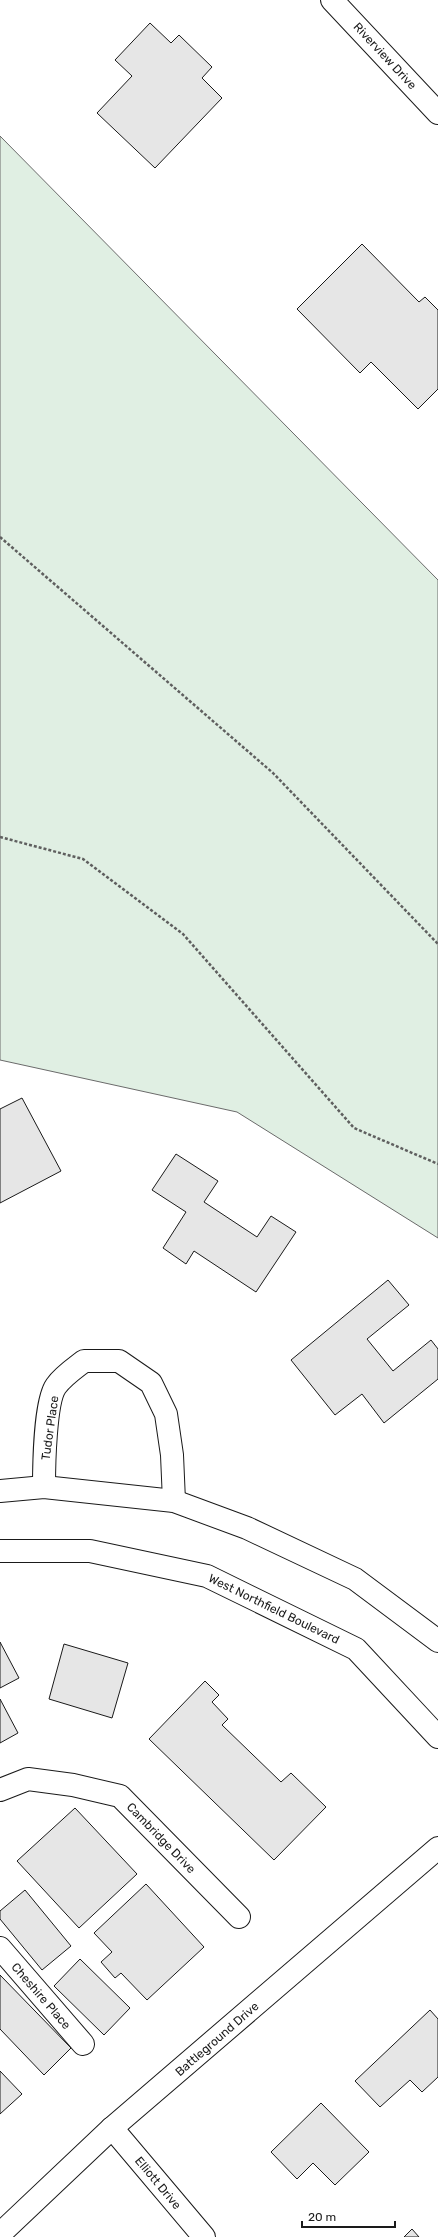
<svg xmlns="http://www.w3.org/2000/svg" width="438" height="2237" font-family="Rubik,sans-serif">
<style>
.green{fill:#e0efe3;stroke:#6a6a6a}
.building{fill:#e6e6e6;stroke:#1a1a1a}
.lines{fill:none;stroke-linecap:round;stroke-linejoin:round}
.street-casing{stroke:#1a1a1a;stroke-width:24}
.secondary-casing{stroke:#1a1a1a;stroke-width:24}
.path{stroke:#5f5f5f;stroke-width:2.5;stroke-dasharray:3 2;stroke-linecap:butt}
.street{stroke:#fff;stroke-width:22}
.secondary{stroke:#fff;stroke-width:22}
.labels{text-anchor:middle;stroke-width:3;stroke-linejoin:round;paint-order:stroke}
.street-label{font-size:12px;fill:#1a1a1a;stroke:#fff}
</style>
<rect width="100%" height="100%" fill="#fff"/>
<polygon class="green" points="0,136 438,580 438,1238 237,1112 0,1060"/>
<g class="building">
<polygon points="150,23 171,43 179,35 212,67 202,78 222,98 155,168 97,113 132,76 115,60"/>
<polygon points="362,244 419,302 425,297 438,310 438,389 418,409 371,362 360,373 297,309"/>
<polygon points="22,1098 61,1171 0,1203 0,1109"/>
<polygon points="176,1154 218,1181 204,1202 257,1237 271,1216 296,1232 256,1292 194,1251 186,1264 163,1248 186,1212 152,1190"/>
<polygon points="388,1280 409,1305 367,1339 393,1371 431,1340 438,1349 438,1379 384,1423 362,1394 335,1415 291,1360"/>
<polygon points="0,1642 19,1678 0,1688"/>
<polygon points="64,1644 128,1663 112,1718 49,1699"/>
<polygon points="205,1681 219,1695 212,1702 228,1719 222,1725 281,1782 291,1773 326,1807 274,1860 149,1739"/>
<polygon points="0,1699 18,1733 0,1743"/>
<polygon points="75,1808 137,1874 79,1928 17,1861"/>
<polygon points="146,1884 204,1947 147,2000 121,1973 115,1978 101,1962 112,1952 94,1933"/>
<polygon points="25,1890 71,1946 42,1970 0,1919 0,1911"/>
<polygon points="80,1959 130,2008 104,2035 54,1986"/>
<polygon points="0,1975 71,2048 44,2075 0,2029"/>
<polygon points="430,2010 438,2019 438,2077 422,2092 410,2080 380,2107 355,2081"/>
<polygon points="0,2071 22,2094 0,2114"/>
<polygon points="321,2103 369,2152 335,2185 313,2163 297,2179 271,2152"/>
<polygon points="412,2229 419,2237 404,2237"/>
</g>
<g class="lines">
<g class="street-casing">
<g id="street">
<polyline points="332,0 438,113"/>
<path d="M 44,1487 C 44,1467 45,1401 56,1386 C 63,1376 75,1368 84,1361 L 119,1361 L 151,1383 L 166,1414 L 172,1455 L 174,1501"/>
<polyline points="0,1790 28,1779 73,1785 120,1796 239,1917"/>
<polyline points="0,1948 83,2044"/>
<polyline points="112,2128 204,2237"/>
<polyline points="0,2234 112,2128 438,1848"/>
</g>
</g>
<g class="secondary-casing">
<g id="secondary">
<polyline points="0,1491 44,1487 174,1501 247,1528 355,1579 438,1641"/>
<polyline points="0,1551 90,1551 207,1576 356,1649 438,1737"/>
</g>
</g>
<g class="path">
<polyline points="0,537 273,773 438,944"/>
<polyline points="0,837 83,859 183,934 354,1128 438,1164"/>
</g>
<use href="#street" class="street"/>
<use href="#secondary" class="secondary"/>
</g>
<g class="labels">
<g class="street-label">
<text transform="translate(385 56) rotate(47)" y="4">Riverview Drive</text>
<text transform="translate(50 1428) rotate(-82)" y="4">Tudor Place</text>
<text transform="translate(274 1609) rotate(26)" y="4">West Northfield Boulevard</text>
<text transform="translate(161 1838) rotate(46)" y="4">Cambridge Drive</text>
<text transform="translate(41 1996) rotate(49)" y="4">Cheshire Place</text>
<text transform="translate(217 2039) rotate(-41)" y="4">Battleground Drive</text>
<text transform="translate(158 2183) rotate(50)" y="4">Elliott Drive</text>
</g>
</g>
<path d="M302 2221v6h93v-6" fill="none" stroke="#1a1a1a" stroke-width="2"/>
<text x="308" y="2221" font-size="12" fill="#1a1a1a" stroke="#ffffff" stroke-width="3" paint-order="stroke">20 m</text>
</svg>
